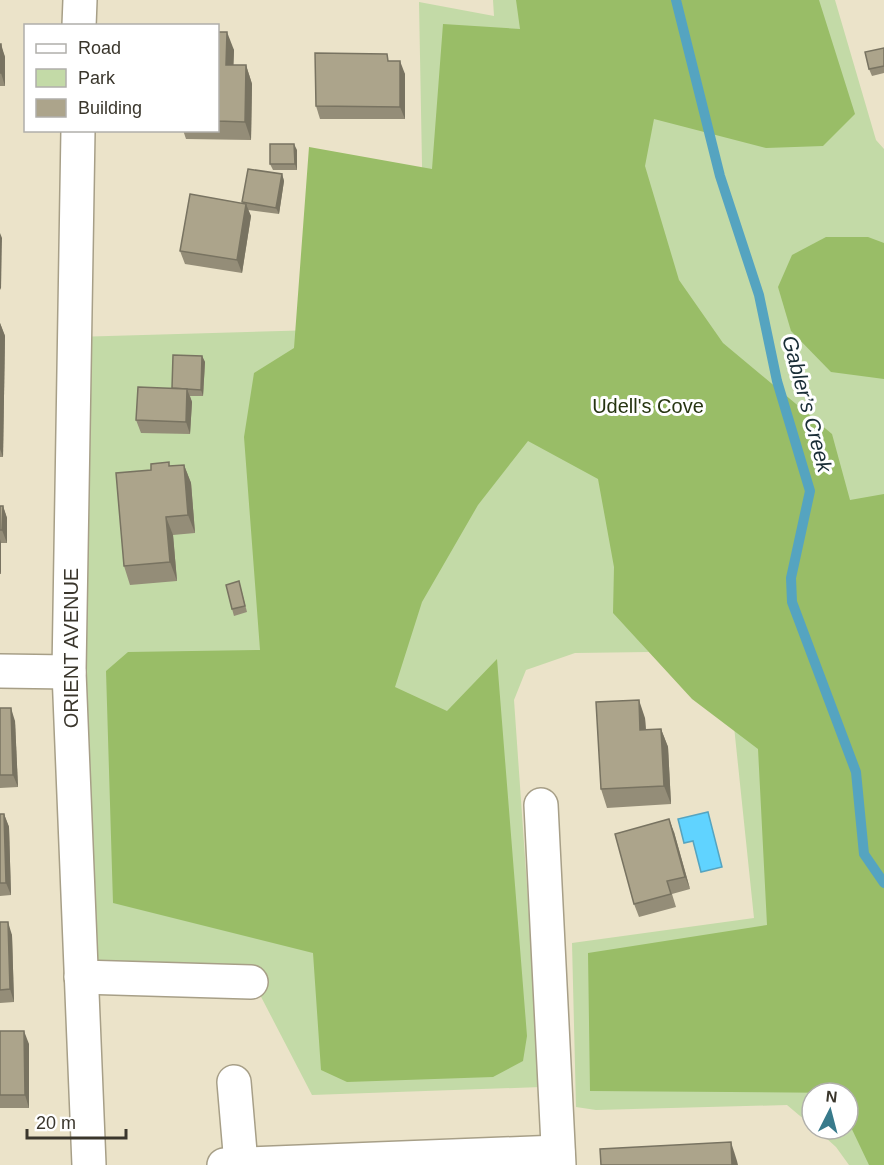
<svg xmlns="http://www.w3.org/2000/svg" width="884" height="1165" font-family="Arial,sans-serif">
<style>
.green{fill:#c3daa7}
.forest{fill:#99bd67}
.water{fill:#60d3ff;stroke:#55a4c0;stroke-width:1.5}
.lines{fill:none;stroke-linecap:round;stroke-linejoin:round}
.stream{stroke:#55a4c0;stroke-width:10}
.minor-casing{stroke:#a79f87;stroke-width:36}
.minor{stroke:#fff;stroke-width:33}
.wall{fill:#948d78}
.shaded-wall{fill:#787361}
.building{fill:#aca48b;stroke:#787361;stroke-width:1.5}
.labels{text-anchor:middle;stroke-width:6;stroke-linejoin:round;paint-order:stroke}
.park-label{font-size:20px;fill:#263511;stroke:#fff}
.street-label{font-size:20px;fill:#3a362c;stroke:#fff}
.water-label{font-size:21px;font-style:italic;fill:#1a2e37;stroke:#fff}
</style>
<rect width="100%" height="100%" fill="#ebe3c9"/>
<polygon class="green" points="493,0 835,0 876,140 884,149 884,1165 849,1165 836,1147 816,1129 848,1129 848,1093 812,1093 812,1126 787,1105 596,1110 576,1107 572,943 754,918 725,640 641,643 649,652 575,653 526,670 514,700 541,1087 312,1095 257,989 82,982 74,337 425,327 419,2 494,16"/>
<g class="forest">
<polygon points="516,0 819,0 855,114 823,146 766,148 654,119 645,166 679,280 723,343 832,434 850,500 884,494 884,1165 869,1165 848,1121 848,1093 590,1091 588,953 767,925 758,749 692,699 613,613 614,567 598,479 528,441 478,505 422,602 395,687 447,711 497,659 527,1036 523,1061 493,1077 347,1082 321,1070 313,953 113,903 106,671 128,652 260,650 244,437 254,373 294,348 309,147 432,169 443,24 520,29"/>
<polygon points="826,237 868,237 884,243 884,379 831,372 791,331 778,287 792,255"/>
</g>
<polygon class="water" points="708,812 722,867 701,872 693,841 684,843 678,819"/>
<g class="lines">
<polyline class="stream" points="676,0 720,176 759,295 777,381 810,491 791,578 792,602 856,772 864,854 884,883"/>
<g class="minor-casing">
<g id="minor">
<polyline points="79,26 80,0"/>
<polyline points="78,130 69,672 89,1165"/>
<polyline points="0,671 69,672"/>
<polyline points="541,805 559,1165"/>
<polyline points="81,977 251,982"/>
<polyline points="234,1082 241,1164"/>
<polyline points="224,1165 558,1152"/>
</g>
</g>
<use href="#minor" class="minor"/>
</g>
<g class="wall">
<polygon points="218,32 234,50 233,65 246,65 252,84 251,140 186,139 183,130 218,130"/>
<polygon points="0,44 5,57 5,86 0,86"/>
<polygon points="884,48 884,73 872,76 869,69"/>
<polygon points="390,61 405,74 405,119 320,119 316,106"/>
<polygon points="297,150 297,170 273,170 270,164"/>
<polygon points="282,174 284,181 279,214 248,210 251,216 242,273 185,264 180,251 242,203"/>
<polygon points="0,323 5,336 3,457 0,457"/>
<polygon points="202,356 205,362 203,396 190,396 192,402 190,434 141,433 136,420 172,388"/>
<polygon points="184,465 191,483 195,533 173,535 177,581 130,585 124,566 151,470 170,466"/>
<polygon points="0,506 3,506 7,518 7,543 1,543 1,574 0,574"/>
<polygon points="239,581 247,612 234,616 232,609"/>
<polygon points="0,708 15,721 18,787 0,788"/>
<polygon points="645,718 646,730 661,729 668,747 671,804 607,808 601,789"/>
<polygon points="0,814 4,814 9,827 11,895 0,896"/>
<polygon points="674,832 690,889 672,894 676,907 639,917 634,904"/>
<polygon points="0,922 12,935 14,1002 0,1003"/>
<polygon points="0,1031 29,1044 29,1108 0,1108"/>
</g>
<g class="shaded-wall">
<polygon points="227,32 234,50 233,83 226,65"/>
<polygon points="1,44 5,57 5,86 1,73"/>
<polygon points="400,61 405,74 405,119 400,107"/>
<polygon points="246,65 252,84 251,140 245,122"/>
<polygon points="294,144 297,150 297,170 295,164"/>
<polygon points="282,174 284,181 279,214 276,208"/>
<polygon points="246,204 251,216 242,273 237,260"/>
<polygon points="0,233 2,238 1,290 0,288"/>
<polygon points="0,323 5,336 3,457 0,449"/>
<polygon points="202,356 205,362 203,396 201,390"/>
<polygon points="187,389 192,402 190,434 186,422"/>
<polygon points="184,465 191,483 195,533 188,515"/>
<polygon points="3,506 7,518 7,543 2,530"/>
<polygon points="166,517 173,535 177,581 170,562"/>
<polygon points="0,539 1,543 1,574 0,572"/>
<polygon points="639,700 645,718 647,748 640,730"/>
<polygon points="11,708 15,721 18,787 13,775"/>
<polygon points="661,729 668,747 671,804 664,786"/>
<polygon points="4,814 9,827 11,895 6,883"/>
<polygon points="669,819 674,832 690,889 685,877"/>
<polygon points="8,922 12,935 14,1002 10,989"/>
<polygon points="24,1031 29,1044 29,1108 25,1095"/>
<polygon points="731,1142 737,1161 738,1165 732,1165"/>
</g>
<g class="building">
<polygon points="218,32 227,32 226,65 246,65 245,122 218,121"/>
<rect x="0" y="44" width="1" height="29"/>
<polygon points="884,48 884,66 869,69 865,52"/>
<polygon points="315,53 387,54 388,61 400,61 400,107 316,106"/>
<polygon points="270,144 294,144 295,164 270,164"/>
<polygon points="248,169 282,174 276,208 242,202"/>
<polygon points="190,194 246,204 237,260 180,251"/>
<polygon points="173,355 202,356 201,390 172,388"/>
<polygon points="138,387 187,389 186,422 136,420"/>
<polygon points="169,462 169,466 184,465 188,515 166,517 170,562 124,566 116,473 151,470 151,464"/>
<polygon points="0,506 3,506 2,530 0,530"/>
<polygon points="239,581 245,606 232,609 226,585"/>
<polygon points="639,700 640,730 661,729 664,786 601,789 596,702"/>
<polygon points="0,708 11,708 13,775 0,775"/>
<polygon points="0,814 4,814 6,883 0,883"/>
<polygon points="669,819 685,877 667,881 671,894 634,904 615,834"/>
<polygon points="0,922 8,922 10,989 0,990"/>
<polygon points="0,1031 24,1031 25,1095 0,1095"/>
<polygon points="731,1142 732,1165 601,1165 600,1149"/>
</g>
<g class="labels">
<g class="park-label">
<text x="648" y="413">Udell's Cove</text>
</g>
<g class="street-label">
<text transform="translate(71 648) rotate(-90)" y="7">ORIENT AVENUE</text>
</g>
<g class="water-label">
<text transform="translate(807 404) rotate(75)" y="7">Gabler’s Creek</text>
</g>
</g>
<rect x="24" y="24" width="195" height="108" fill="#ffffff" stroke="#b0afab" stroke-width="1.5"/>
<rect x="36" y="44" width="30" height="9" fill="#ffffff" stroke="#b0afab" stroke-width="1.5"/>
<text x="78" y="54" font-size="18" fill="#3a362c">Road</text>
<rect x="36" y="69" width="30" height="18" fill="#c3daa7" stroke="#b0afab" stroke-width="1.5"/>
<text x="78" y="84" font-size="18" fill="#3a362c">Park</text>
<rect x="36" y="99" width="30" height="18" fill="#aca48b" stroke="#b0afab" stroke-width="1.5"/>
<text x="78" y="114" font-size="18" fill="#3a362c">Building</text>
<g transform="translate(830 1111) rotate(6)"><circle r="28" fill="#ffffff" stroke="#b0afab" stroke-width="1.5"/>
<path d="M0-4.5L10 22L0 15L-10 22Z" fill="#387a8b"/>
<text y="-9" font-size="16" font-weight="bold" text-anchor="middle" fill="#3a362c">N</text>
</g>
<path d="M27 1129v9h99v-9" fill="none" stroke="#3a362c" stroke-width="3"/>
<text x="36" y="1129" font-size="18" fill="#3a362c" stroke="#ffffff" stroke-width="4.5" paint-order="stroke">20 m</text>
</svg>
